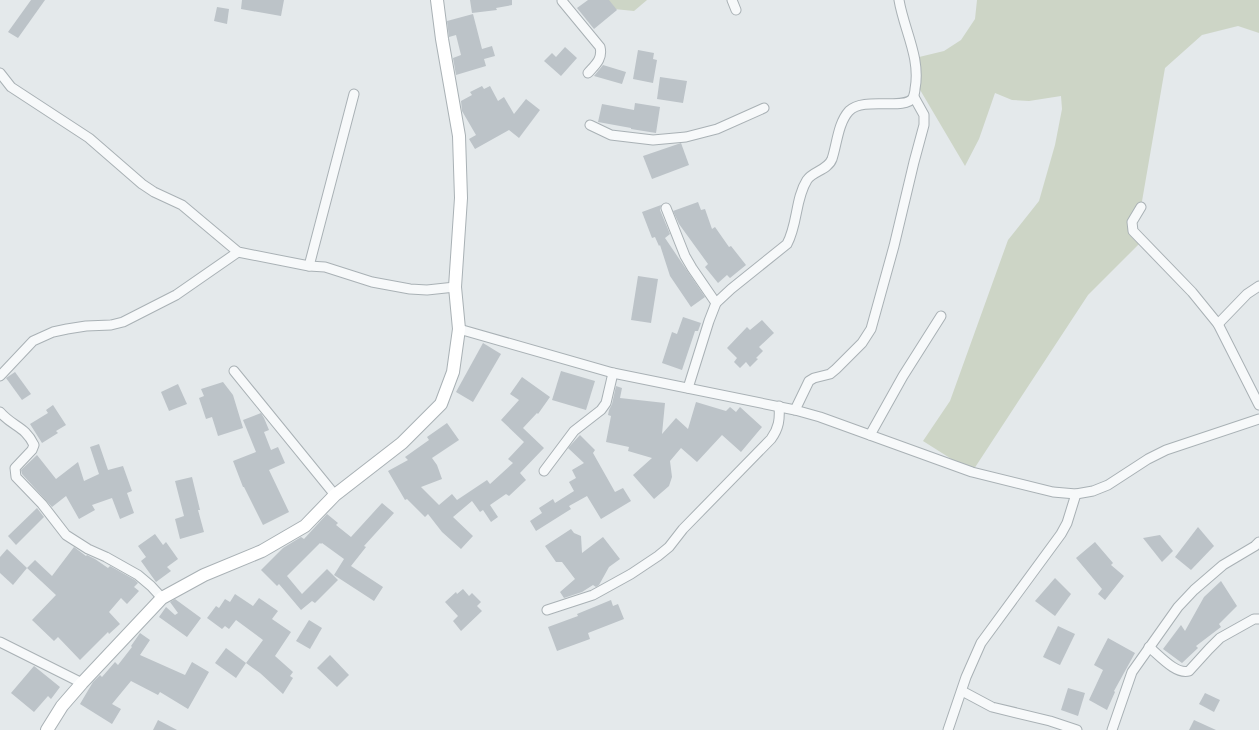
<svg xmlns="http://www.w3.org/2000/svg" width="1259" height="730" font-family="Signika,sans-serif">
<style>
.green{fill:#cdd5c6}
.building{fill:#bcc3c8}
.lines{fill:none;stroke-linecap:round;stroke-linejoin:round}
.street-casing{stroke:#a9b1b5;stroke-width:11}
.secondary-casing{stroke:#a9b1b5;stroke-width:14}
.street{stroke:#f7f9fa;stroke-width:9}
.secondary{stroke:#fff;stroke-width:12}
</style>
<rect width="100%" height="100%" fill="#e4e9eb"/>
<g class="green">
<polygon points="591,0 647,0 634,11 594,7"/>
<polygon points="977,0 1259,0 1259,33 1238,26 1202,35 1165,68 1141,207 1132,222 1142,241 1088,295 972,472 923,441 950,401 1008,240 1039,201 1055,145 1062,109 1061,96 1029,101 1012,100 995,93 979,139 965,166 916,83 915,58 944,51 961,40 975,19"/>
</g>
<g class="building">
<polygon points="31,0 45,0 18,38 8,32"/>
<polygon points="242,0 284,0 281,16 241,9"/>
<polygon points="470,0 512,0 512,5 496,8 497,10 472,13"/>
<polygon points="588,0 609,0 617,10 594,29 577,8"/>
<polygon points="217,7 229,9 227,24 214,21"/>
<polygon points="473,14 482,49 492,46 495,56 484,59 486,66 456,75 453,58 461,55 456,35 449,37 447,21"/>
<polygon points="565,47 577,58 561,76 544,61 552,53 556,57"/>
<polygon points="638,50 654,53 653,59 657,60 653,83 633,79"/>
<polygon points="603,65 626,72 622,84 594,76"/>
<polygon points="660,77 687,81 683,103 657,99"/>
<polygon points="482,86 484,89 490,86 498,101 504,97 514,114 526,99 540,110 519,138 509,130 475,149 469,139 476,135 462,111 461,101 472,95 470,92"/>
<polygon points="635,103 660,107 656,133 631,129 631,128 598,122 602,104 634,110"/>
<polygon points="681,143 689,165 652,179 643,156"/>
<polygon points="698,202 701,210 705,209 712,229 715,227 729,247 731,246 746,265 730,278 727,275 718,283 705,267 708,264 679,224 673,211"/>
<polygon points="661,205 660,210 670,234 665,238 705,297 691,307 670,276 660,245 659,246 655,237 652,238 642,212"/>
<polygon points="638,276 658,279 651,323 631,320"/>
<polygon points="683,317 701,323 698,331 695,331 682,370 662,363 672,332 677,334"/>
<polygon points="762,320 774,333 759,347 763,351 756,358 758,359 750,367 746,362 740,368 734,362 737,358 727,348 747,327 750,330"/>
<polygon points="483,343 501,354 473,402 456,392"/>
<polygon points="561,371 595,381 586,410 552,400"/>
<polygon points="15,372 31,394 22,400 6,378"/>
<polygon points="522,377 550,397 538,414 537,413 523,428 544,448 520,473 526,480 509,496 506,494 490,505 498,517 491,522 483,510 480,512 472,501 453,517 473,536 461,549 442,532 428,514 425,517 407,499 405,500 388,471 408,460 405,457 429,440 427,437 447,423 459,440 432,458 437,465 442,479 421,487 439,505 452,494 457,500 487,480 490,484 513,463 508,459 524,442 501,420 519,400 510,394"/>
<polygon points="223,382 233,395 243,428 218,436 212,417 206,419 199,398 204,396 201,389"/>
<polygon points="178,384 187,404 169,411 161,392"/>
<polygon points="616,386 622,388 620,398 665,403 662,434 676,418 688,429 696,402 726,411 730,407 736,412 740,407 762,427 741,452 722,435 697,462 681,448 670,461 672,477 669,486 654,499 633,475 652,458 628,451 629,447 606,442 611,416 608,415 609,410 612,404"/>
<polygon points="53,405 66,425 56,431 58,433 42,443 30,424 48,413 46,410"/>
<polygon points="261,413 264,418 269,430 264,432 271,450 278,447 285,463 269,470 289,512 263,525 244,487 243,487 233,461 256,452 243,420"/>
<polygon points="580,435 595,450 593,453 615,492 623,488 631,501 601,519 587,496 569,506 571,509 536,531 530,521 542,513 539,508 553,499 555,503 574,491 569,482 576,478 572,470 584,463 568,448"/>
<polygon points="99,444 108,470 123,466 132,491 127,493 134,513 120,519 112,498 92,505 95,510 79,519 66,496 52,507 22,474 21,470 37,455 56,479 78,462 84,481 99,474 90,447"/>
<polygon points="192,477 200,510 198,510 204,532 180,539 175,519 184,516 175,481"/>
<polygon points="382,503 394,513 364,546 366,547 351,566 383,587 374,601 334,575 344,559 322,543 321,544 320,543 287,576 302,594 327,569 338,580 315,603 312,601 301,610 279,584 277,586 261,570 283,548 301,537 304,539 327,514 338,523 336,525 351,537"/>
<polygon points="37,508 44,517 16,545 8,536"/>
<polygon points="1198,527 1214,546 1191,570 1175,557"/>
<polygon points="571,529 574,533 581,536 582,553 603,537 620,559 609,567 599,585 596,587 593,585 582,592 564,598 560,592 575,579 562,562 556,562 545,546"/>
<polygon points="155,534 163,545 166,542 178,559 167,567 171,571 156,582 141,561 146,557 138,546"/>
<polygon points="1160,535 1173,551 1162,562 1143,538"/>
<polygon points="1095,542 1113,563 1111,565 1124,576 1105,600 1098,594 1102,589 1076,558"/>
<polygon points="74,547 86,556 87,555 95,559 108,568 110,566 135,580 138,583 134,587 139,591 127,604 121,598 109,612 120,624 109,634 108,632 80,660 58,637 54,641 32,620 56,595 27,568 35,560 52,576"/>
<polygon points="7,549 27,568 13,585 0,573 0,557"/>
<polygon points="1055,578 1071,594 1055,616 1035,601"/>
<polygon points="1221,581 1237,606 1219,624 1221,627 1196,646 1198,648 1182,663 1163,649 1181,625 1185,631 1204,597"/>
<polygon points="463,589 469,596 472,593 481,602 477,606 482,611 461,631 453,621 458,616 445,602 456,592 457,594"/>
<polygon points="235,594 253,606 259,598 278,611 272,619 291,632 275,656 293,672 290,676 293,678 283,694 260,673 246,663 263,640 236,620 229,629 225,626 222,629 207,618 216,606 219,608 225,599 230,602"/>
<polygon points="175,599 201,618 187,637 159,617 166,607 175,615 178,613 170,602"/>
<polygon points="611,600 613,606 618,604 624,619 588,633 590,639 557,651 548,627 578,616 577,614"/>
<polygon points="309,620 322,628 310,649 296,641"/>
<polygon points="1058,626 1075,634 1060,665 1043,657"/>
<polygon points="140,633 150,640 140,655 185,675 192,662 209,672 188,709 160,692 158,695 131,681 112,704 121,709 112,724 80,704 93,682 100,675 102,677 115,662 118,665 132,647 131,646"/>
<polygon points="1108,638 1135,653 1114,691 1115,692 1107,710 1089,700 1103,670 1094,665"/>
<polygon points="226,648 246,663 236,678 215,663"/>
<polygon points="330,655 349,675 337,687 317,668"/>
<polygon points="34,666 60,687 51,699 48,696 34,712 11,693"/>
<polygon points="1068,688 1085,693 1078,716 1061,710"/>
<polygon points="1205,693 1220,700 1214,712 1199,704"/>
<polygon points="158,720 177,730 153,730"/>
<polygon points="1194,720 1216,730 1189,730"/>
</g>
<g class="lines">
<g class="street-casing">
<g id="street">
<polyline points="732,0 736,10"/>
<path d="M 562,1 L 600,47 C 603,59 595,65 588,73"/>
<polyline points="0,73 11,87 89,138 142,184 154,192 182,205 238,252 309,266 325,267 372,282 410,289 427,290 455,287"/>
<polyline points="590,125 611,135 653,140 686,137 717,129 764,108"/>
<polyline points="1141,207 1132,222 1133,231 1192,292 1218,324 1259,405"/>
<polyline points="666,208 685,256 692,268 716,303"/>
<polyline points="309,266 354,94"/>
<polyline points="1218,324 1247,294 1259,286"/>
<polyline points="459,329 613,373 795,410 820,417 972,472 1053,492 1076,494 1093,491 1108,485 1148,459 1166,450 1259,419"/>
<polyline points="234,371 335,495"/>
<polyline points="0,376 33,341 53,332 67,329 86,326 111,325 123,322 176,295 238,252"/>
<path d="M 688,388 L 709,321 L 716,303 L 731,289 L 787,244 C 798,224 795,199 807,180 C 813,171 828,170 832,159 C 837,144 838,123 849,111 C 864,96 904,111 913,98 C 914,95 915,92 915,89 C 921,58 904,30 899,0"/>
<polyline points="795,410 809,381 814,378 830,374 836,369 862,343 871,329 894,246 914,162 924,125 924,115 914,97"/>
<path d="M 0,412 C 13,427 25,426 34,445 L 32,450 L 15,468 L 16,477 L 42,504 L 66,535 L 88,549 L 106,557 L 138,575 L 151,586 L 162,598"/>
<polyline points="870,435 903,376 941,316"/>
<polyline points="544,471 574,431 601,410 606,403 613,373"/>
<path d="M 547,610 L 593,595 L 631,574 L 658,556 L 669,547 L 683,529 L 771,439 C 779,428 780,419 779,406"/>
<polyline points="0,642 82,683"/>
<path d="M 1149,647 C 1159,655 1176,675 1189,671 L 1209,649 L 1220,638 L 1254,619 L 1259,619"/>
<polyline points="962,691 992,707 1050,721 1077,730"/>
<polyline points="948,730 966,677 981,643 1061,534 1067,523 1076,494"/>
<polyline points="1112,730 1132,672 1178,607 1194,590 1223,565 1255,546 1259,542"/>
</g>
</g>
<g class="secondary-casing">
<polyline id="secondary" points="47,730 62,706 82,683 162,598 204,575 262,551 305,526 335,495 402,443 441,404 453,372 459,329 455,287 461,198 459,136 442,39 437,0"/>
</g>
<use href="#street" class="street"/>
<use href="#secondary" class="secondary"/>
</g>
</svg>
